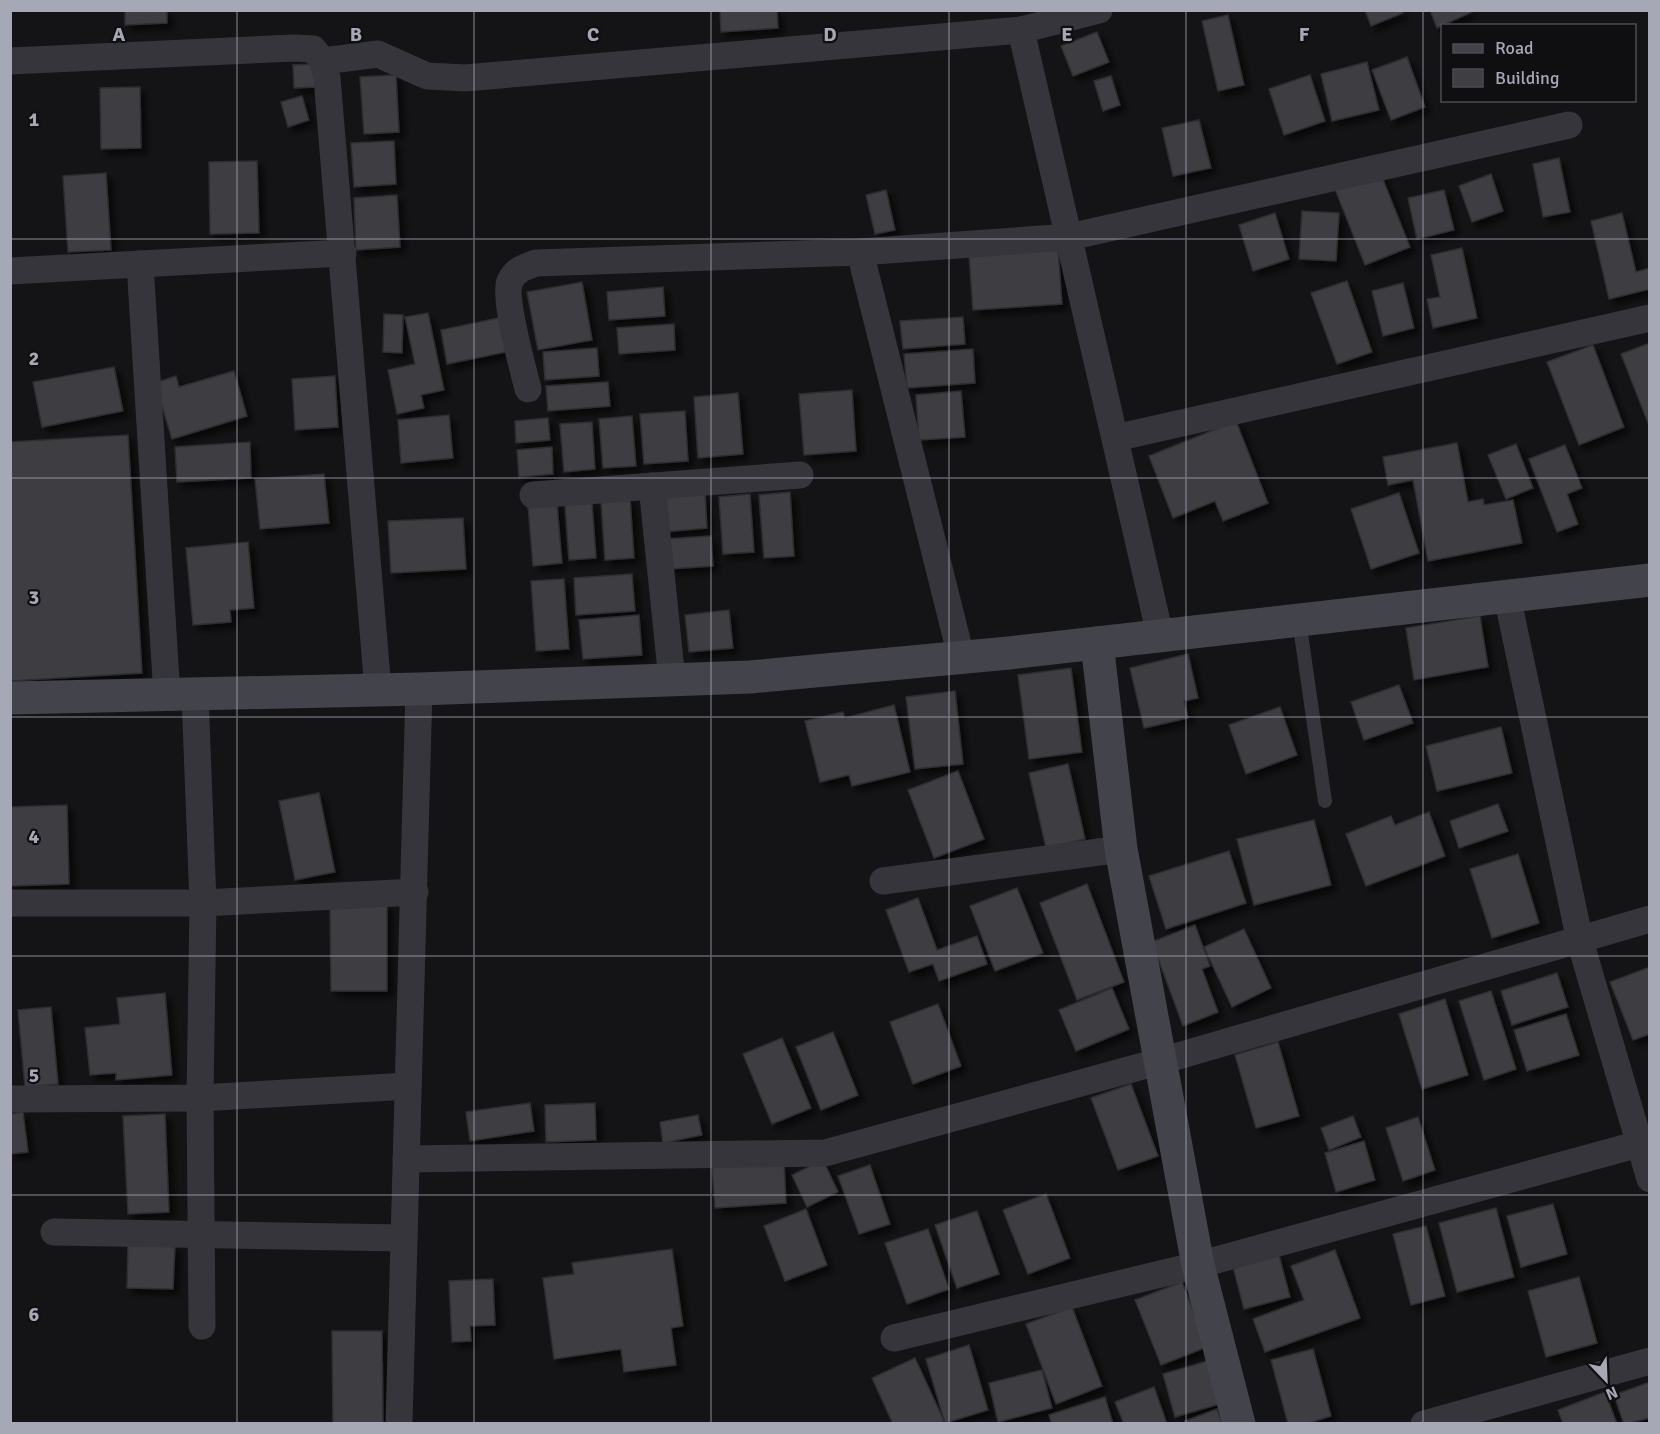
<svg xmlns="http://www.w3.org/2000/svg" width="1660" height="1434" font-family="Signika,sans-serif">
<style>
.building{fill:#3e3e43;stroke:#2f2e32;stroke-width:1.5;filter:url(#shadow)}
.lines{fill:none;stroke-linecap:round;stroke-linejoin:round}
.lane{stroke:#35353b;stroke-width:14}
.street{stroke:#35353b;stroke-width:27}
.secondary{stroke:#43444b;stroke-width:33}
.grid{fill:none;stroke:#a6a8b6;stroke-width:1.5;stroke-opacity:0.55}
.grid-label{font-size:20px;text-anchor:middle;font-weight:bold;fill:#a6a8b6;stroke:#0f0f11;stroke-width:4.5;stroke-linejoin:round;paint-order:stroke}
</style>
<defs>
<filter id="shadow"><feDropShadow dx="5.5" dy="5.5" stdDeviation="3" flood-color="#0009"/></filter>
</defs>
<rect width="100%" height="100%" fill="#141416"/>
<g class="building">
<polygon points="125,10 167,10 167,23 125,25"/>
<polygon points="720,10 777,10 778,28 721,32"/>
<polygon points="1365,10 1401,10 1403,13 1371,26"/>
<polygon points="1430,10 1471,10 1472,12 1437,28"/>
<polygon points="1228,15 1244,85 1218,91 1202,21"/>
<polygon points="1097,32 1109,62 1073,76 1061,46"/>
<polygon points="1407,57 1425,107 1391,120 1372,70"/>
<polygon points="1367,62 1379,110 1332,121 1321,74"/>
<polygon points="317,64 318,87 294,88 293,65"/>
<polygon points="396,75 399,132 364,134 360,77"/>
<polygon points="1310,75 1325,121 1284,135 1269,89"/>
<polygon points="1111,76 1120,105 1103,111 1094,81"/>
<polygon points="140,87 141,148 101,149 100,88"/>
<polygon points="302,96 309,120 288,127 281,102"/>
<polygon points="1199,120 1211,168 1173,176 1162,128"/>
<polygon points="394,141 396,184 354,187 351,143"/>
<polygon points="1559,158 1570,212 1543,217 1533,164"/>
<polygon points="257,161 259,233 210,234 209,162"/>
<polygon points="1380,172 1410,247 1365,265 1335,189"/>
<polygon points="106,173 111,250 68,252 63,176"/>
<polygon points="1491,174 1503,211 1472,222 1459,186"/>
<polygon points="886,190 895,230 875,234 866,195"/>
<polygon points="1444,190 1454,230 1417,239 1408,198"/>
<polygon points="397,195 400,247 356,250 354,198"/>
<polygon points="1302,211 1339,213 1336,261 1299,259"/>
<polygon points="1275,213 1289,259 1253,271 1239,225"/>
<polygon points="1622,213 1636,272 1650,268 1650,289 1609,299 1591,221"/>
<polygon points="1462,248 1477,318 1433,328 1427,299 1440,297 1431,255"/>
<polygon points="1058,249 1062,304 973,310 969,255"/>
<polygon points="1347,281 1372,352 1337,364 1311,293"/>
<polygon points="582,282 592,340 538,350 527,292"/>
<polygon points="1403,283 1414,328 1383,336 1372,291"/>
<polygon points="663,287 665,316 609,320 607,292"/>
<polygon points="428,313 444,390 421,395 424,408 397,414 388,370 415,364 405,317"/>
<polygon points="384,314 403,315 402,353 383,352"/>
<polygon points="963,317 965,344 903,349 900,321"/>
<polygon points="499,318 506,352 447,364 441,330"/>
<polygon points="674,324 675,350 619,354 617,328"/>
<polygon points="1650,343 1650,428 1621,354"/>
<polygon points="1593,345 1624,427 1579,445 1547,362"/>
<polygon points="597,348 599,376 545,380 543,352"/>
<polygon points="973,349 975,383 907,388 904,354"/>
<polygon points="114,367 123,411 42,427 33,382"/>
<polygon points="234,371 247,416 172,439 155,383 176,376 179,387"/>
<polygon points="335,376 338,427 295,430 292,379"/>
<polygon points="608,382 610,406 548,411 546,386"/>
<polygon points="852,390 856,451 804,455 799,394"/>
<polygon points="961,391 965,437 919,440 916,395"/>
<polygon points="738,393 743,454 698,458 694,397"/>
<polygon points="685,411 688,461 644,464 640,414"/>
<polygon points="449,415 453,458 401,463 398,420"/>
<polygon points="632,416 636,466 603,468 599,419"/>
<polygon points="548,418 550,440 516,443 515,421"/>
<polygon points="1236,421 1268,503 1223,521 1215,501 1173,518 1149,456"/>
<polygon points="592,422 595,469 564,472 560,424"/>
<polygon points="128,435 142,673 10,681 10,442"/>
<polygon points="250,442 251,478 177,482 175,447"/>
<polygon points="1457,443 1468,502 1483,499 1484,505 1513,500 1522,543 1428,561 1413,480 1388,485 1383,457"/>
<polygon points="1516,444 1533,488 1506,499 1488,455"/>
<polygon points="1565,445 1582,488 1567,494 1578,524 1557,532 1529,459"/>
<polygon points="552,447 553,474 519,477 517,450"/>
<polygon points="324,474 329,523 260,529 255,479"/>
<polygon points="790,492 794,556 764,558 759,495"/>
<polygon points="1399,493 1419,553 1371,569 1351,509"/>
<polygon points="705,494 707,528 664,532 662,497"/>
<polygon points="750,494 754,552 723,554 719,497"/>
<polygon points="630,498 634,558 605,560 601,500"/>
<polygon points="592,503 596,558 569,560 565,505"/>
<polygon points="557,504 562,563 533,566 528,506"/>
<polygon points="463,518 466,569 391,573 388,521"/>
<polygon points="711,536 713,566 669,569 667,539"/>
<polygon points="248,542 254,608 230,610 231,622 193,625 186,548"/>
<polygon points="632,574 635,611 576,615 574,578"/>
<polygon points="564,579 569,649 536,651 531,581"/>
<polygon points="729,610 733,648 689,652 685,615"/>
<polygon points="639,615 642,655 583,659 579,620"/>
<polygon points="1480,616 1488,667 1414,680 1406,628"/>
<polygon points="1188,654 1198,698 1184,701 1188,718 1144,728 1130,668"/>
<polygon points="1071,668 1082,752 1029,759 1018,675"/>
<polygon points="1399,685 1413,723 1364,740 1351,702"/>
<polygon points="955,691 963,764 915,769 906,697"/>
<polygon points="894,705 910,772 852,786 849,775 820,782 805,721 843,712 845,718"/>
<polygon points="1280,707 1297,755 1246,774 1229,725"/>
<polygon points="1501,727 1512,773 1437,791 1426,746"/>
<polygon points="1068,764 1085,839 1046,848 1029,773"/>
<polygon points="958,771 984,839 934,858 908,790"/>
<polygon points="319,793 335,872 295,880 279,801"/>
<polygon points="1498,804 1508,831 1459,848 1450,821"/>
<polygon points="67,805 69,884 10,886 10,807"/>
<polygon points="1429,812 1445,856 1366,886 1346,834 1391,816 1395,825"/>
<polygon points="1314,820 1331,885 1254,905 1237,839"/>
<polygon points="1229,851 1246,903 1166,929 1149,876"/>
<polygon points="1518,854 1539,923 1492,938 1470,869"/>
<polygon points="1087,884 1124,982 1077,1000 1040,903"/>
<polygon points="1017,888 1043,953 995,971 970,906"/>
<polygon points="918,898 937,950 977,936 987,964 939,981 933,964 909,972 886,910"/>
<polygon points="330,905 387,905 387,991 331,991"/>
<polygon points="1195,925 1210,966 1202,969 1218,1012 1183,1026 1152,942"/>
<polygon points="1244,929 1271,988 1232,1007 1204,947"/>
<polygon points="1650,967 1650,1034 1633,1040 1610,982"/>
<polygon points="1557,973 1568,1007 1512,1025 1501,991"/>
<polygon points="1112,988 1129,1029 1076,1051 1059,1010"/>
<polygon points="1491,991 1516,1069 1484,1080 1459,1001"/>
<polygon points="165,993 172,1075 116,1080 116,1073 90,1075 85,1028 120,1024 117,998"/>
<polygon points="1445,999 1468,1075 1422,1089 1399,1014"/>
<polygon points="938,1004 961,1066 913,1084 890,1022"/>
<polygon points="51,1007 58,1084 25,1087 18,1010"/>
<polygon points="1566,1014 1579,1055 1527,1071 1514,1030"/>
<polygon points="833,1032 858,1095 821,1110 796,1047"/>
<polygon points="782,1038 811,1108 772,1124 743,1054"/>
<polygon points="1278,1042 1299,1116 1256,1128 1235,1055"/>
<polygon points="1131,1084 1158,1156 1118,1170 1091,1098"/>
<polygon points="530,1103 534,1131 470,1141 466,1112"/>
<polygon points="595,1103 596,1140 546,1142 545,1105"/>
<polygon points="23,1112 28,1152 10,1154 10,1114"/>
<polygon points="165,1114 169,1212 128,1214 123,1116"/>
<polygon points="698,1115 702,1135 663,1143 660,1122"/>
<polygon points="1353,1116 1361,1137 1329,1150 1321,1128"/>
<polygon points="1418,1117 1435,1170 1403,1181 1386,1128"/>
<polygon points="1364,1141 1375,1180 1336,1192 1325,1153"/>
<polygon points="823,1160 838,1192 807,1207 792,1175"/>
<polygon points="784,1162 786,1203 715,1208 712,1166"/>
<polygon points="870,1165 890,1224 859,1234 838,1176"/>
<polygon points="1046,1194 1070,1258 1028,1274 1003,1210"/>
<polygon points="1553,1204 1567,1254 1521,1267 1507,1216"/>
<polygon points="1496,1208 1514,1277 1457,1292 1439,1223"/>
<polygon points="806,1209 827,1265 785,1281 764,1226"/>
<polygon points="977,1211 999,1274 957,1288 935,1225"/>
<polygon points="1426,1226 1445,1296 1411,1305 1393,1234"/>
<polygon points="928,1229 949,1289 907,1304 885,1243"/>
<polygon points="128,1244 175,1245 173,1289 127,1288"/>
<polygon points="672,1249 683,1326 671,1328 676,1365 624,1372 621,1349 554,1359 543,1278 574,1274 572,1263"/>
<polygon points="1335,1250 1360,1318 1265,1352 1253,1319 1304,1300 1291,1266"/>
<polygon points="1279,1255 1290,1297 1244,1309 1233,1267"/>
<polygon points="1579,1277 1597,1343 1546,1357 1528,1291"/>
<polygon points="493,1279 495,1325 470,1326 471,1341 452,1342 449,1281"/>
<polygon points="1182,1282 1207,1347 1161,1365 1135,1300"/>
<polygon points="1072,1307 1102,1386 1056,1404 1026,1324"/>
<polygon points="332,1331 382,1331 383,1424 333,1424"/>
<polygon points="969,1345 988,1410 945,1423 926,1359"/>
<polygon points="1313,1349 1331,1416 1306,1424 1288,1424 1271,1360"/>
<polygon points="915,1358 944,1421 937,1424 893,1424 872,1378"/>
<polygon points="1211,1360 1223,1403 1175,1417 1163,1374"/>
<polygon points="1042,1370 1052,1408 998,1422 989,1383"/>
<polygon points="1650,1382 1650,1418 1624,1424 1614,1395"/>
<polygon points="1154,1387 1167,1424 1124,1424 1115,1402"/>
<polygon points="1605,1392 1617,1424 1563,1424 1558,1410"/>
<polygon points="1105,1397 1113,1424 1052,1424 1049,1415"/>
<polygon points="1217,1409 1222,1424 1186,1424 1185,1421"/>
</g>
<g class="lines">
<polyline class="lane" points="1299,620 1325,801"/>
<g class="street">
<polyline points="1099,10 1021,30 1160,635"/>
<polyline points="10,61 294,48 313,49 323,61 327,78 378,690"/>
<polyline points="323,61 378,54 427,76 465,78 1021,30"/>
<polyline points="860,252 961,656"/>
<polyline points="140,264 167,696"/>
<polyline points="10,271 343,253"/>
<path d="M 528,389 C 523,369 503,297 510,281 C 516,269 525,267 536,263 L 860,252 L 1069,237 L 1569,125"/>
<polyline points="1115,438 1650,318"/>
<polyline points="652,486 672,680"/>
<polyline points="533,495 800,475"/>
<polyline points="1507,596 1580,941 1650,1179"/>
<polyline points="883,881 1121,849"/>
<polyline points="10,903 203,903 415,892"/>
<polyline points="10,1099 200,1098 203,903 195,695"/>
<polyline points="406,1159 825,1153 1161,1061 1650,919"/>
<polyline points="54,1232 404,1238"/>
<polyline points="202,1326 200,1098 408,1086"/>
<polyline points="894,1338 1198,1265 1650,1141"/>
<polyline points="399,1424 419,689"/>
<polyline points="1424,1424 1650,1361"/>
</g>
<g class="secondary">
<polyline points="1097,643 1121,849 1198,1265 1239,1424"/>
<polyline points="10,698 419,689 750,677 1009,653 1650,580"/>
</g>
</g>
<path class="grid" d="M 237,10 L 237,1424M 474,10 L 474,1424M 711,10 L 711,1424M 949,10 L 949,1424M 1186,10 L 1186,1424M 1423,10 L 1423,1424M 10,239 L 1650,239M 10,478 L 1650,478M 10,717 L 1650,717M 10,956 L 1650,956M 10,1195 L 1650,1195"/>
<g class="grid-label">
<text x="119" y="41">A</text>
<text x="356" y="41">B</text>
<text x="593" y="41">C</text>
<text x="830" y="41">D</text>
<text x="1067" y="41">E</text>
<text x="1304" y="41">F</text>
<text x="34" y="126">1</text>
<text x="34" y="365">2</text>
<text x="34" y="604">3</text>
<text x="34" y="843">4</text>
<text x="34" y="1082">5</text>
<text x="34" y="1321">6</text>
</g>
<rect width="1660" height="1434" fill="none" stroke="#a6a8b6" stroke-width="24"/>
<rect x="1441" y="24" width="195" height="78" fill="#0f0f11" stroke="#4b4c53" stroke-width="1.5"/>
<rect x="1453" y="44" width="30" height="9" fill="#43444b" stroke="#4b4c53" stroke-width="1.5"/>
<text x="1495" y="54" font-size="18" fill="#a6a8b6">Road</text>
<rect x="1453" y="69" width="30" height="18" fill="#3e3e43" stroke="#4b4c53" stroke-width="1.5"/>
<text x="1495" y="84" font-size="18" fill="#a6a8b6">Building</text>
<g transform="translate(1606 1380) rotate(157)" stroke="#0f0f11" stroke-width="4.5" paint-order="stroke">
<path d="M0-4.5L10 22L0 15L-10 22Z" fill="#a6a8b6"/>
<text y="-9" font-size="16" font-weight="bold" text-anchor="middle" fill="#a6a8b6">N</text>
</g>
</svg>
